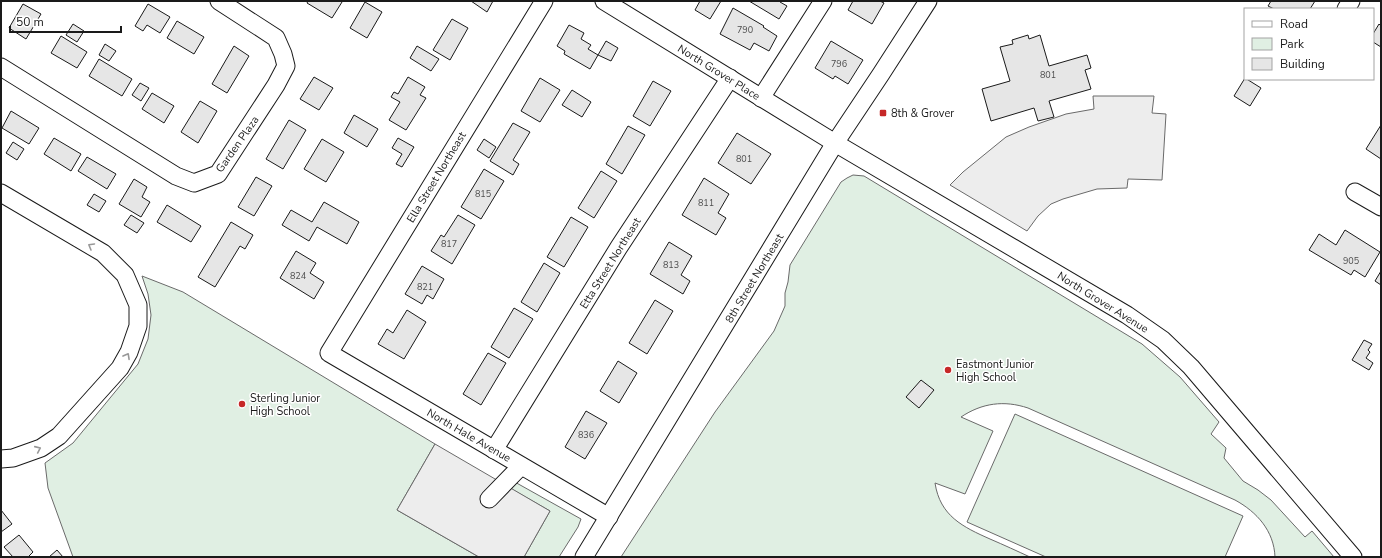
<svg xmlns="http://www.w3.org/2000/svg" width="1382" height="558" font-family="'Nunito Sans',sans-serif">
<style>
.green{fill:#e0efe3;stroke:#6a6a6a}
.parking{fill:#ededed;stroke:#6a6a6a}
.building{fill:#e6e6e6;stroke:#1a1a1a}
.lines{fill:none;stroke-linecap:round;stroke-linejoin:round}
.minor-casing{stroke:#1a1a1a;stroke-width:19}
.minor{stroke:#fff;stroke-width:17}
.oneway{stroke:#989898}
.poi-dot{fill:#c62828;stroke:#fff;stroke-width:1.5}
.labels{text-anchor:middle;stroke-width:3;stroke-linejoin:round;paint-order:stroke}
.number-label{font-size:9px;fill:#4d4d4d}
.street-label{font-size:11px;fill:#1a1a1a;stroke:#fff}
.poi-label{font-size:11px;fill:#1a1a1a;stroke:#fff;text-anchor:start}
</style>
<rect width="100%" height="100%" fill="#fff"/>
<g class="green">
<path d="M 853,175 L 864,176 L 1142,344 L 1180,377 L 1219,422 L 1211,434 L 1226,448 L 1224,458 L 1243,481 L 1258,490 L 1271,500 L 1305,537 L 1312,531 L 1334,557 L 1275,557 C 1274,531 1257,512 1235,500 L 1028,408 C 1004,400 982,403 961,417 L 993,431 L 965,494 L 935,483 C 940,516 963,527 990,539 C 1004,545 1017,551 1030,557 L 621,557 L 715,412 L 774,331 L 785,306 L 785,293 L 788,282 L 790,265 L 841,182 L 847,178 Z"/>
<polygon points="142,276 183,292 435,444 397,510 479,557 73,557 48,488 45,463 73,443 138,364 148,339 151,315 148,294"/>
<polygon points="1015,414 1243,516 1225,557 1046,557 967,522"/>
<polygon points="513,481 581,519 578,527 559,557 524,557 550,511 508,487"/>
</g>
<g class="parking">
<polygon points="1093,96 1154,96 1152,113 1166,114 1162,180 1128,179 1127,188 1097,189 1063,199 1051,204 1038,216 1027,231 950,185 963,172 1006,137 1029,127 1066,114 1094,109"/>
<polygon points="435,444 550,511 524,557 479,557 397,510"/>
</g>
<g class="building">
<polygon points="308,1 341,1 342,2 332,18 307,3"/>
<polygon points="471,1 493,1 487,12"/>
<polygon points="700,1 721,1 710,19 695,10"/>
<polygon points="749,1 781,1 780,2 787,6 779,19"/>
<polygon points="853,1 880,1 884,3 872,24 848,10"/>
<polygon points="1271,1 1315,1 1310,9 1274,9 1268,6"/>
<polygon points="365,2 382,12 367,38 350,28"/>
<polygon points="23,4 41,14 26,39 9,28"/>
<polygon points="148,4 170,17 160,33 147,25 143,31 135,26"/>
<polygon points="733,8 764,26 763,27 777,36 769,51 754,43 750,50 720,34"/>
<polygon points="452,19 468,28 450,60 433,50"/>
<polygon points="177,21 204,37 194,54 167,38"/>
<polygon points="73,24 84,31 77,42 66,35"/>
<polygon points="1379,24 1381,26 1381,47 1373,42 1373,34"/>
<polygon points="569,25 584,33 581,39 591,45 588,49 598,55 590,69 564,54 565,51 557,46"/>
<polygon points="1028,35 1029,39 1040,35 1049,66 1087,55 1091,68 1085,70 1091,89 1049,101 1054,117 1038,121 1034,108 991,121 982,89 1010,81 1000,47 1013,44 1012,40"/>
<polygon points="61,36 87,52 77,68 51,53"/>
<polygon points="606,41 618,48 611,61 598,55"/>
<polygon points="831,41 863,60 848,84 835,76 833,79 815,68"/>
<polygon points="105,44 116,51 109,61 99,55"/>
<polygon points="234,46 249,56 227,93 212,84"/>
<polygon points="417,46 439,59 431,71 410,58"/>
<polygon points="99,59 132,79 122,96 89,76"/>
<polygon points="314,77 333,88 319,110 300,99"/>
<polygon points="408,77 425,87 420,95 426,98 406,130 389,120 400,102 391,97 394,92 398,94"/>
<polygon points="540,78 560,90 540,122 521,111"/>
<polygon points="1245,78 1261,88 1250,106 1234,96"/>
<polygon points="653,81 671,91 650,126 633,116"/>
<polygon points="140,83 149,88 141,101 132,95"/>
<polygon points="572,90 591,102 582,117 562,105"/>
<polygon points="152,93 174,106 164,123 142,109"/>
<polygon points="200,101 217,111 198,143 181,132"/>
<polygon points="11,111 39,128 29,144 2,128"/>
<polygon points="354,115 378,129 367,147 344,133"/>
<polygon points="289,120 306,130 283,169 266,159"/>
<polygon points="513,123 530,132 513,160 519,164 513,175 490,161"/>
<polygon points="1381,125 1381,159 1366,149"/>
<polygon points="628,126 645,135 622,174 606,164"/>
<polygon points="737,133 771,154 751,184 718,163"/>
<polygon points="54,138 81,154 71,171 44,154"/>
<polygon points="398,138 414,147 402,167 396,164 402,154 392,148"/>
<polygon points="322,139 344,152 326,182 304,169"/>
<polygon points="484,139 496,147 489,158 477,150"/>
<polygon points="13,142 24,149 17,160 6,153"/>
<polygon points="87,157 116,174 107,189 78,171"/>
<polygon points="484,169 504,181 481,219 461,207"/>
<polygon points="601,171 617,181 594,218 578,208"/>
<polygon points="256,177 272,186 254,216 238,207"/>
<polygon points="704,178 729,194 718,213 726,218 716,235 682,215"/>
<polygon points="134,179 147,187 142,197 150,202 141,217 119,204"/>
<polygon points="94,194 106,201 99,212 87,205"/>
<polygon points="324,202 359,222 347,244 317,227 309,241 282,225 291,210 312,222"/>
<polygon points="167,205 201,226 191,242 157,222"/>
<polygon points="131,215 144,223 137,233 124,225"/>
<polygon points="458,215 475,225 452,264 431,251 441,235 444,237"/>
<polygon points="571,217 588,227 564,267 547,257"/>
<polygon points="231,222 253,235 245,249 240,246 215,287 198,277"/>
<polygon points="1345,230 1380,252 1365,277 1354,270 1351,275 1309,250 1319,234 1336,245"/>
<polygon points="669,242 692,256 681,275 690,281 683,294 650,274"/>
<polygon points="296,251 316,263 310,273 324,282 314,299 280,278"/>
<polygon points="544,263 560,273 537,312 521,302"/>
<polygon points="422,266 444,279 433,299 427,295 422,304 405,294"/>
<polygon points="1381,271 1381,285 1375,281"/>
<polygon points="655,300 673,311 647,354 629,343"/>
<polygon points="514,308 533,319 509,358 491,347"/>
<polygon points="407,310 426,322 404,359 378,344 387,329 393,333"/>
<polygon points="1364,340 1372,344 1368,350 1370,352 1366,358 1373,363 1369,370 1352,360"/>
<polygon points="488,353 506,363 481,405 463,394"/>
<polygon points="618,361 637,373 619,403 600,391"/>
<polygon points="921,380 934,390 919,408 906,397"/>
<polygon points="586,411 607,423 585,459 565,447"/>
<polygon points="1,510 12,524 1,532"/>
<polygon points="19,535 33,552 28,557 13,557 4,547"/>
<polygon points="57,550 63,557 49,557"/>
</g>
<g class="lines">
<g class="minor-casing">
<g id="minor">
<polyline points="544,1 329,353 609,517"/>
<polyline points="604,1 835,143 1127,315 1163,340 1191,367 1353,557"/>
<polyline points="1346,9 1351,1"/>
<polyline points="1,67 176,176 194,183 218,174 276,85 286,66 283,54 276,38 219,1"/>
<polyline points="761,98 823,1"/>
<polyline points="1355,192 1381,207"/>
<polyline points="1,193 103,253 125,275 138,305 138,326 129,352 120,368 59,436 41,448 13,458 1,459"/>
<polyline points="494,450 619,247 730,78"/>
<polyline points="489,499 521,466"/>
<polyline points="584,557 835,143 881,74 928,1"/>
</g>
</g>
<use href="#minor" class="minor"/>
</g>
<defs><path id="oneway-chevron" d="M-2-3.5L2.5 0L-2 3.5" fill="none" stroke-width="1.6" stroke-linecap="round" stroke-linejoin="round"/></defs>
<g class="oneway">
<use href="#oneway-chevron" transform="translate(91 246) rotate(-150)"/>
<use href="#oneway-chevron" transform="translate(127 356) rotate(-61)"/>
<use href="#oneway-chevron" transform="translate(38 449) rotate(-24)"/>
</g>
<g class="poi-dot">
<rect x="879" y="109" width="8" height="8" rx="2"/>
<circle cx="948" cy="370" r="4"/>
<circle cx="242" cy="404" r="4"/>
</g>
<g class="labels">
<g class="number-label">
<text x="745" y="33">790</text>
<text x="839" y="67">796</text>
<text x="1048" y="78">801</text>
<text x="744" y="162">801</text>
<text x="483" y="197">815</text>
<text x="706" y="206">811</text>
<text x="449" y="247">817</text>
<text x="1351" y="264">905</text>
<text x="671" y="268">813</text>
<text x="298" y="279">824</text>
<text x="425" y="290">821</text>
<text x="586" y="438">836</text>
</g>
<g class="street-label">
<text transform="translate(719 72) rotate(32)" y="4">North Grover Place</text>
<text transform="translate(237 144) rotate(-55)" y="4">Garden Plaza</text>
<text transform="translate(436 177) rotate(-59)" y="4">Ella Street Northeast</text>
<text transform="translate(610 263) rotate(-58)" y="4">Etta Street Northeast</text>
<text transform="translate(754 278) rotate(-59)" y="4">8th Street Northeast</text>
<text transform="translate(1103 302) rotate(32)" y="4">North Grover Avenue</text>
<text transform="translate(469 435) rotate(30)" y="4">North Hale Avenue</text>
</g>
<g class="poi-label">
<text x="891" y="117">8th &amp; Grover</text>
<text x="956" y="368">Eastmont Junior<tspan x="956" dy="13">High School</tspan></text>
<text x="250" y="402">Sterling Junior<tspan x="250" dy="13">High School</tspan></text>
</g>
</g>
<rect width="1382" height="558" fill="none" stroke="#1a1a1a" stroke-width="4"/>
<rect x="1244" y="8" width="130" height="72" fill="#ffffff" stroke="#a3a3a3"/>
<rect x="1252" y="21" width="20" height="6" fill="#ffffff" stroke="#a3a3a3"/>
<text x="1280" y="28" font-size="12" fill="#1a1a1a">Road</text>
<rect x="1252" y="38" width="20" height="12" fill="#e0efe3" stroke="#a3a3a3"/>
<text x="1280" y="48" font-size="12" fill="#1a1a1a">Park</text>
<rect x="1252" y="58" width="20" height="12" fill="#e6e6e6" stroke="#a3a3a3"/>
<text x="1280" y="68" font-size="12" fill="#1a1a1a">Building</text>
<path d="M10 26v6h111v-6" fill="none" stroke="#1a1a1a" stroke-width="2"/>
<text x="16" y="26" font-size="12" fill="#1a1a1a" stroke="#ffffff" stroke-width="3" paint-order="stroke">50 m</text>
</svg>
